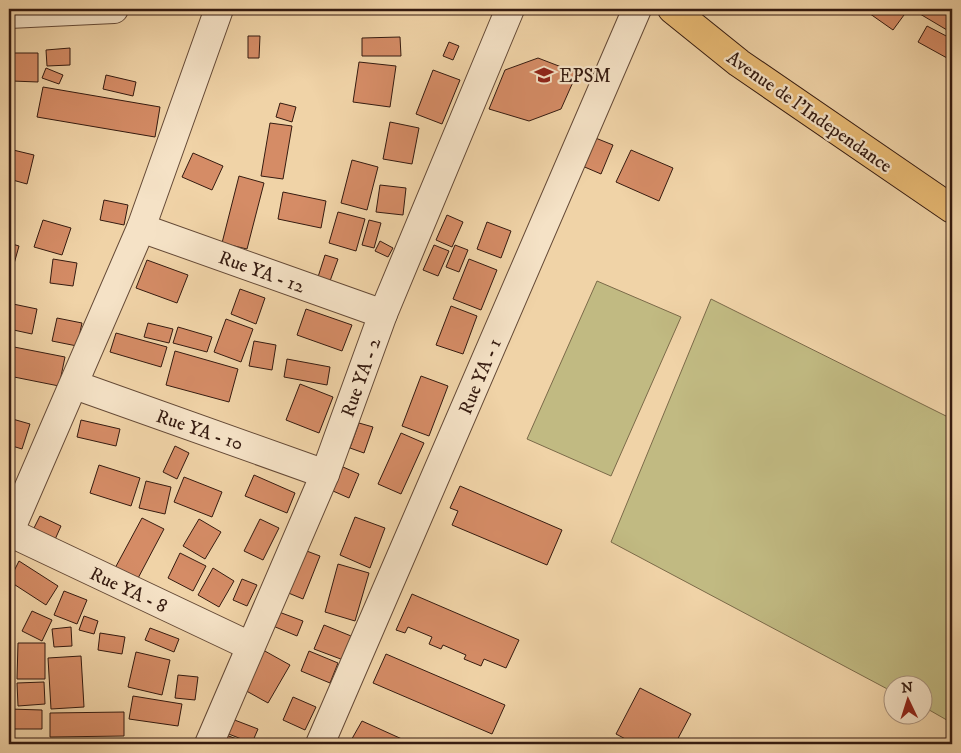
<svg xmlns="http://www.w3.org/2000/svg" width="961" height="753" font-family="'IM FELL DW Pica',serif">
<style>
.green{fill:#c1ba82;stroke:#7b6a49}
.building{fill:#d58c66;stroke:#351b10}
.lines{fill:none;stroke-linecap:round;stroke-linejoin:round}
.street-casing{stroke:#644936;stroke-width:30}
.highway-casing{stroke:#351b10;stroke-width:30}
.street{stroke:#f5e2c6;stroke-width:28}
.highway{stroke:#e8ba74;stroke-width:28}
.labels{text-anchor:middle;stroke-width:4.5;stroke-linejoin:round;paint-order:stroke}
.poi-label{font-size:19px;fill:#351b10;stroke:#f5e2c6;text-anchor:start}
.street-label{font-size:19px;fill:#351b10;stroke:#f5e2c6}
</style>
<rect width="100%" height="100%" fill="#f0d3a7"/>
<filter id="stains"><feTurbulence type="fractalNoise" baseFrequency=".004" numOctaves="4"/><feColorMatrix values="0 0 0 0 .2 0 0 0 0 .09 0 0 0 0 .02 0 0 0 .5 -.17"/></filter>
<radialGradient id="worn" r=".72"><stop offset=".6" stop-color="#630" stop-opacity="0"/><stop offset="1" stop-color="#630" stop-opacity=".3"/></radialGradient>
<g class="green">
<polygon points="597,281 681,317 611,476 527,439"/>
<polygon points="711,299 952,419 952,723 924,707 924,686 894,686 893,692 611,542"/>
</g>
<g class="building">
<polygon points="868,9 895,9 904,15 893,30 866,11"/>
<polygon points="916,9 952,9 952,33 915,11"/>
<polygon points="927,26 952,39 952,48 947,58 918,42"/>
<polygon points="248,36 260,36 259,58 248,58"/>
<polygon points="400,37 401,56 362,56 362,38"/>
<polygon points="449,42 459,46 453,60 443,56"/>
<polygon points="70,48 70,65 47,66 46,50"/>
<polygon points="12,53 38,53 38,82 12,81"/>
<polygon points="538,58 577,73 561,109 529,121 489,109 505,70"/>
<polygon points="359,62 396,66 390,107 353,102"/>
<polygon points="46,68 63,75 59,84 42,78"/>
<polygon points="433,70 460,80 442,124 416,114"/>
<polygon points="106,75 136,82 133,96 103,89"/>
<polygon points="43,87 160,107 155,137 37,117"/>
<polygon points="280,103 296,107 292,122 276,117"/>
<polygon points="390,122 419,128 412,164 383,159"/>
<polygon points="270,123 292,126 283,179 261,176"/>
<polygon points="593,137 613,145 601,174 580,165"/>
<polygon points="9,149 34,155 27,184 9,179"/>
<polygon points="631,150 673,168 659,201 616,182"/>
<polygon points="193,153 223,166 212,190 182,177"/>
<polygon points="352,160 378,167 367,210 341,203"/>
<polygon points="239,176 264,183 247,249 222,243"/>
<polygon points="380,185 406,188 403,215 376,212"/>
<polygon points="283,192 326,201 321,228 278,219"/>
<polygon points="104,200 128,205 124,225 100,220"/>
<polygon points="338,212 365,219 356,251 329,243"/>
<polygon points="447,215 463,222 452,247 436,240"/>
<polygon points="43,220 71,228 62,255 34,247"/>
<polygon points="369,220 381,223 374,248 362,245"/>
<polygon points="487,222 511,231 501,258 477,249"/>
<polygon points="380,241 393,248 388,257 375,251"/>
<polygon points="9,243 19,246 12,271 9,270"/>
<polygon points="434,245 449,251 438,276 423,270"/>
<polygon points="455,245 468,250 459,272 446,267"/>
<polygon points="325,255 338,259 330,281 318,277"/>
<polygon points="53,259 77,263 73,286 50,283"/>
<polygon points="469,259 497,270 481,310 453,299"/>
<polygon points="147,260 188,275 177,303 136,288"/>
<polygon points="240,289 265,298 256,324 231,314"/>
<polygon points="13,304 37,309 32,334 9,329"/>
<polygon points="451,306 477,316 463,354 436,345"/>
<polygon points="306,309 352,325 342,351 297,335"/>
<polygon points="57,318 82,323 77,346 52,341"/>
<polygon points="226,319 253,329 241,362 214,352"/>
<polygon points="148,323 173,329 169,343 144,337"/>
<polygon points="178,327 212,337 207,352 173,343"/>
<polygon points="116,333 167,347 161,367 110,352"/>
<polygon points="254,341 276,345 272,370 249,366"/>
<polygon points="9,346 65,357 59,386 9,376"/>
<polygon points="175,351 238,369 229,402 166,385"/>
<polygon points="287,359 330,367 327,385 284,377"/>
<polygon points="421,376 448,386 429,436 402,426"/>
<polygon points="300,384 333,397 319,433 286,420"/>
<polygon points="9,418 30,424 22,449 9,445"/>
<polygon points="81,420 120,429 116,446 77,437"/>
<polygon points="359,423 373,427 364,453 350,448"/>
<polygon points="401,433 424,443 401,494 378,484"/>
<polygon points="175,446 189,453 177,479 163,472"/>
<polygon points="99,465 140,478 131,506 90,493"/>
<polygon points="343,467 359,474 349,498 333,491"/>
<polygon points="254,475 295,493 287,513 245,496"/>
<polygon points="184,477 222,492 212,517 174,502"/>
<polygon points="146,481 171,487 165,514 139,508"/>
<polygon points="460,486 562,530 547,565 452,525 458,511 450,508"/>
<polygon points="40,516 61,526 53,544 31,534"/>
<polygon points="355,517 385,528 370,568 340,555"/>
<polygon points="142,518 164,529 136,582 114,570"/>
<polygon points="199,519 221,532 205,559 183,546"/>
<polygon points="260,519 279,528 263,560 244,551"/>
<polygon points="304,550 320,556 303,599 286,592"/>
<polygon points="180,553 206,566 193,591 168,578"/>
<polygon points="19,561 58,586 46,605 9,581"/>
<polygon points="338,564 369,573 355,621 325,612"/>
<polygon points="213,568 234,581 219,607 198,595"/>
<polygon points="242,579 257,585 247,606 233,600"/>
<polygon points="64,591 87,600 77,624 54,615"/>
<polygon points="412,594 519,640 506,668 484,659 481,666 464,659 466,655 443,645 441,649 429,644 432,637 408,627 405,633 396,630"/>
<polygon points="32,611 52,620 42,641 22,631"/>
<polygon points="279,612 303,621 297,636 273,626"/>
<polygon points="84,616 98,621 94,634 79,630"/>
<polygon points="324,625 356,638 346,661 314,649"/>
<polygon points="71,627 72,646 54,647 52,629"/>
<polygon points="150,628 179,639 174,652 145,640"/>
<polygon points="100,633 125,637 122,654 98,650"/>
<polygon points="9,639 14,641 10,650 9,649"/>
<polygon points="18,643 45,643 45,679 17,679"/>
<polygon points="263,650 290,665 268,703 241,688"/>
<polygon points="309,651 338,663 330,683 301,671"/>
<polygon points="136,652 170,660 162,695 128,687"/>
<polygon points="386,654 505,705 492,734 373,683"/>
<polygon points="81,656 84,707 51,709 48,658"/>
<polygon points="178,675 198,677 195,700 175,698"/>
<polygon points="44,682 45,704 18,706 17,683"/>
<polygon points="640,688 691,714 675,744 635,744 616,734"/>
<polygon points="133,696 182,704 178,726 129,719"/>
<polygon points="293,697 316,707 305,730 283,720"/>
<polygon points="9,709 42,710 42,729 9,729"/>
<polygon points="124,712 124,736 50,737 50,713"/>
<polygon points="232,719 258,729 252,743 226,733"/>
<polygon points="362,721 413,744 349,744"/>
<polygon points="226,735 250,744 221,744"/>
<polygon points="612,740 621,744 609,744"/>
</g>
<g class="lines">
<g class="street-casing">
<g id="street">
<polyline points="9,14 114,9"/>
<polyline points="141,228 383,314"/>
<polyline points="75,385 325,474"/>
<polyline points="9,532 250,646"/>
<polyline points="9,533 141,228 219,9"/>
<polyline points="209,744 325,474 383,314 510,9"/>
<polyline points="320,744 637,9"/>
</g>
</g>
<g class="highway-casing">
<polyline id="highway" points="672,9 739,63 952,209"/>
</g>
<use href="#street" class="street"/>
<use href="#highway" class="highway"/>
</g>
<defs>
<g id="university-bare" transform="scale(1.5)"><path d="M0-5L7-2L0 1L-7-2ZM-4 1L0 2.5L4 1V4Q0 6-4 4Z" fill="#8f2418" stroke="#f5e2c6" stroke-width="2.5" paint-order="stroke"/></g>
</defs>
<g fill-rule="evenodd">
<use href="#university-bare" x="544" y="75"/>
</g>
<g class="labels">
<g class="poi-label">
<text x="559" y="82">EPSM</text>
</g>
<g class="street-label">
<text transform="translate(810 111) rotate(35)" y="7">Avenue de l'Independance</text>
<text transform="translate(262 271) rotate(20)" y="7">Rue YA - 12</text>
<text transform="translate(479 376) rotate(-67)" y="7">Rue YA - 1</text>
<text transform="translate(360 377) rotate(-70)" y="7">Rue YA - 2</text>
<text transform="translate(200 429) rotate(19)" y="7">Rue YA - 10</text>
<text transform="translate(129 589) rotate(25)" y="7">Rue YA - 8</text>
</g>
</g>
<rect width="961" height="753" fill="none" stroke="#f0d3a7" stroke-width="30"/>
<rect x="10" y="10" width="941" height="733" fill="none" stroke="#351b10" stroke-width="2.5"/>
<rect x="15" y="15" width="931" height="723" fill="none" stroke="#351b10"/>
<g transform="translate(908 700) rotate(356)"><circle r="24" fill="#f5e2c6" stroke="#a8927d"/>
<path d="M0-4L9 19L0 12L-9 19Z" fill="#8f2418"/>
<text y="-8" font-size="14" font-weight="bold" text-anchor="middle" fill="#351b10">N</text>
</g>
<rect width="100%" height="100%" filter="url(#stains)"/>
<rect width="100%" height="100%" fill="url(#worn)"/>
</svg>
